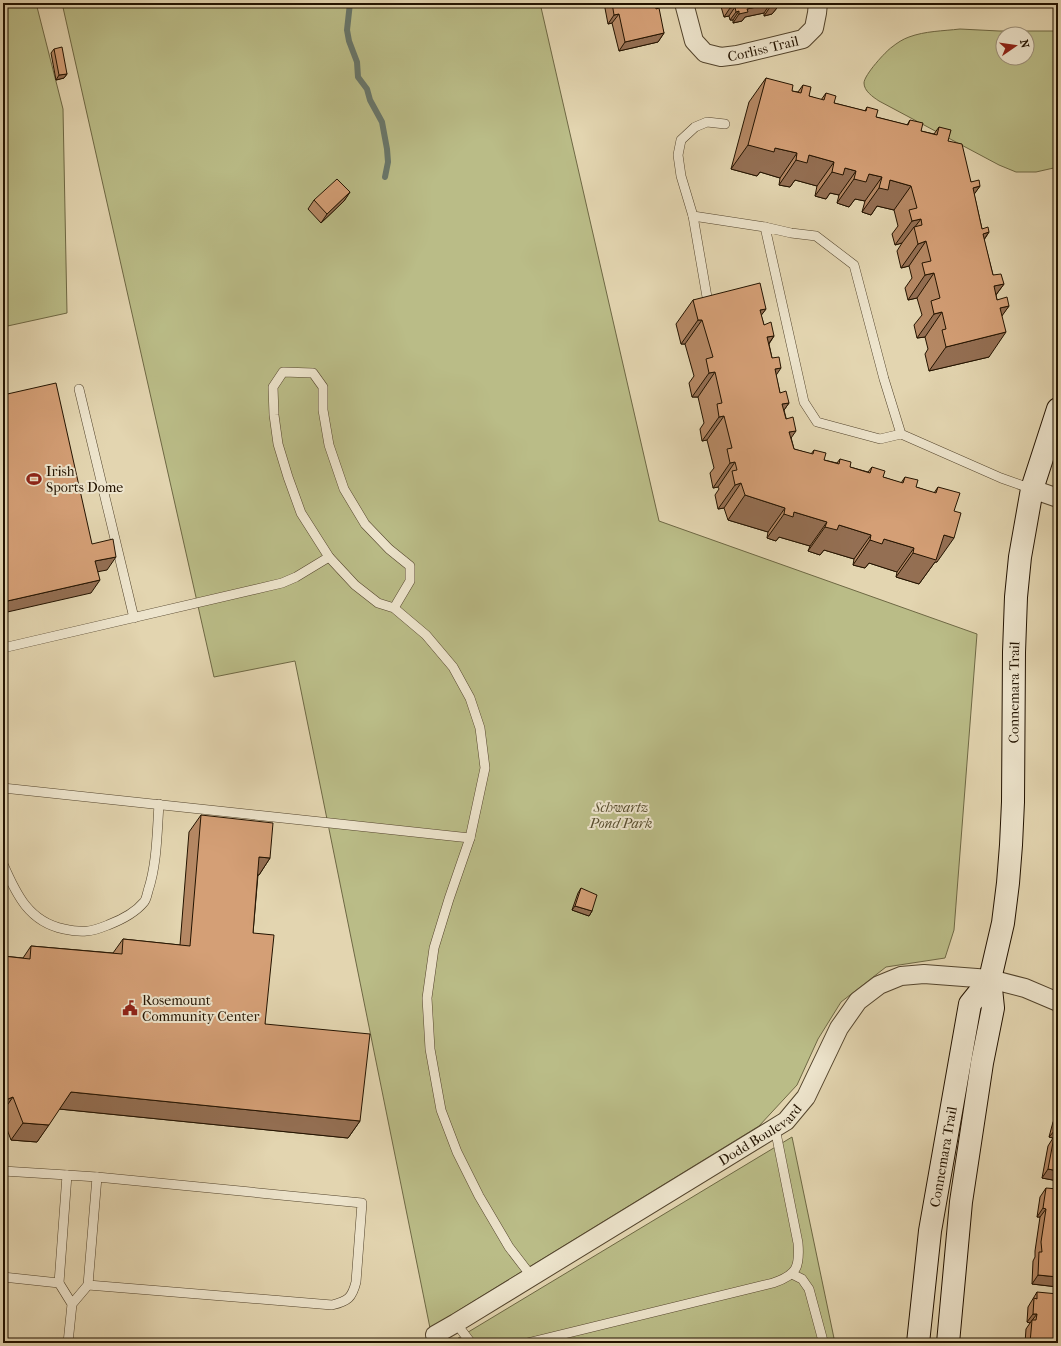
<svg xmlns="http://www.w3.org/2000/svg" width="1061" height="1346" font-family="'IM FELL French Canon',serif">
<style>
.green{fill:#babc87;stroke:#6e6844;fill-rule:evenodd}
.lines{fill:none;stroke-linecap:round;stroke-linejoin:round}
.stream{stroke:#68766a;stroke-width:6}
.lane-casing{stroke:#53442c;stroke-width:10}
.street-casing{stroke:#53442c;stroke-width:20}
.secondary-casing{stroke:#231300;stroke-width:24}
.lane{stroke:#ede4cc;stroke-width:9}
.street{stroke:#ede4cc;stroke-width:18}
.secondary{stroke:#ede4cc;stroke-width:22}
.wall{fill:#b68965;stroke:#231300}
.shaded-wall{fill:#946f53;stroke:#231300}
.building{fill:#d49f76;stroke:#231300}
.labels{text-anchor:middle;stroke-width:4;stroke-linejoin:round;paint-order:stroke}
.street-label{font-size:14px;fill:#231300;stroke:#ede4cc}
.poi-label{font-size:14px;fill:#231300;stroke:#ede4cc;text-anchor:start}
.park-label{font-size:14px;font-style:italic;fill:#584e2f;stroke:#ede4cc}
</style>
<rect width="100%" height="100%" fill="#e3d5b0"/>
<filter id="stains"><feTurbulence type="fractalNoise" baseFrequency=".005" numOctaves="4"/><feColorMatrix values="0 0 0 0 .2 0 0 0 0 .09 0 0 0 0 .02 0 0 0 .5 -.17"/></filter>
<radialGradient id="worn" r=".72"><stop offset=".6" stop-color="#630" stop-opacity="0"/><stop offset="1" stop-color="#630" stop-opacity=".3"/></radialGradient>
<g class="green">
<polygon points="3,3 36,3 63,109 67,313 3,327"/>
<polygon points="62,3 540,3 659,521 977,634 954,930 945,958 886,967 841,1002 818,1039 797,1085 759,1126 430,1328 295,661 214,677"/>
<path d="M 960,29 L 999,31 L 1058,31 L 1058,167 L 1036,172 L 1016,172 L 999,165 L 879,101 C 873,97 864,91 864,83 C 864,75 886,51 892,47 C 897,43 903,39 909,37 C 925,31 943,31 960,29 ZM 1003,34 L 1027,34 L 1027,58 L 1003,58 Z"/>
<polygon points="792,1137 835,1343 450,1343"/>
</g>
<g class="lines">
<polyline class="stream" points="350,3 347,30 349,41 357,62 358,77 367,89 370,100 382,122 387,149 388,162 385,177"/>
<g class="lane-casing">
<g id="lane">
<polyline points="725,124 707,122 695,127 681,140 678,155 681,176 693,216 765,227"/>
<polyline points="693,216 707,297"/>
<polyline points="79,389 134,618"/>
<polyline points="901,434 884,379 854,265 816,236 791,233 765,227 804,402 817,422 880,439 901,434 1001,478 1032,489"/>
<polyline points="394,608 410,581 410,566 389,549 365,524 344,489 329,445 323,410 323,387 313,373 283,372 273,387 274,415 278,444 288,477 301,513 329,557 355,585 378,603 394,608 426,635 453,667 470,698 480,728 485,768 470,838 449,899 434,948 427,998 430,1049 441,1110 457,1152 479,1196 509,1247 532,1277"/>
<polyline points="3,648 282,583 296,577 329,557"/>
<polyline points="3,788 470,838"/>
<path d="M 3,864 C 16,894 29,922 64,929 C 82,933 91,932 108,925 C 121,920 135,913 144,902 C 146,900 147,895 148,891 C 157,864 157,833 159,804"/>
<polyline points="3,1171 67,1175"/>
<polyline points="792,1274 802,1279 809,1289 823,1341"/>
<polyline points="3,1277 59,1283"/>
<path d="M 88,1285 L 332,1305 C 348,1301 352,1298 356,1282 L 362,1203 L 97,1177"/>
<polyline points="456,1323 471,1343"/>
<polyline points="68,1343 72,1304 88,1285 97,1177 67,1175 59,1283 72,1304"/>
<path d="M 527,1343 L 773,1283 C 797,1275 800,1267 798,1243 L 775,1128"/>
</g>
</g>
<g class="street-casing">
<g id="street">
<path id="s1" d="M 684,3 L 694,41 L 705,53 L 721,57 L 737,55 L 803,39 L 814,28 L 817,13 L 818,3"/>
<polyline points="1032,489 1058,498"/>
<path id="s2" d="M 435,1335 L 456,1323 L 786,1121 L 806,1097 L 839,1028 L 858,1001 L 879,985 L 901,976 L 924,974 L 990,979 L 1025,988 L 1058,1002"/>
</g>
</g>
<g class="secondary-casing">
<g id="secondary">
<path id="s3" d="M 918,1343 L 930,1231 L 970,1004 L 990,979"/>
<path id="s4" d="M 948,1343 L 961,1202 L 982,1063 L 993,1008 L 990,979 L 1003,923 L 1008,883 L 1011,845 L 1013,802 L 1014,652 L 1016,597 L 1020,557 L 1032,489 L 1058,409"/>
</g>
</g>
<use href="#lane" class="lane"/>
<use href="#street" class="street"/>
<use href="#secondary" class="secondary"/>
</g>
<g class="wall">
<polygon points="604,3 655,3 656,9 664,33 658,42 619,51 612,23 608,24"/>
<polygon points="720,3 781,3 772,14 764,16 764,13 745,17 742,21 733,23 733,20 730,20 729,16 724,17"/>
<polygon points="54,49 67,74 64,78 56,80 51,53"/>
<polygon points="766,78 792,91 798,92 803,85 809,96 821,100 826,93 834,103 865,111 867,107 876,117 907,125 910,120 921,131 934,134 939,127 948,141 971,182 980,186 974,194 982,229 989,232 984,240 993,275 1004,284 996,295 997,300 1009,306 1002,315 989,357 929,371 925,354 928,349 925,337 917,338 914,325 922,315 917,298 908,300 905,288 912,278 909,266 901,268 897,251 902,243 895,245 892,234 898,226 894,210 877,206 871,215 862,212 865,201 855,199 849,207 837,203 839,195 830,193 826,199 815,196 817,186 795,180 790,187 779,185 780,178 760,172 757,176 731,169 749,102"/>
<polygon points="350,192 344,201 321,223 308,209 314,200"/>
<polygon points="693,300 766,309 761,315 764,325 774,336 769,344 772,358 780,393 789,403 784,410 794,449 811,454 814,450 824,460 837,463 840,459 850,467 868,472 872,467 883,477 901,483 905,477 916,487 934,493 938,487 937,562 935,562 919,584 896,577 897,572 869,563 865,568 853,565 854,559 824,550 820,555 808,551 810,546 779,537 776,541 767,538 768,532 728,520 724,508 718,509 715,495 719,489 718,487 713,488 710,473 714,468 707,440 702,441 700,429 704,423 698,397 692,397 689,383 694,376 685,344 681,344 676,324"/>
<polygon points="201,815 270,858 259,875 258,875 253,933 265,1024 360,1121 348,1138 59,1109 37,1142 11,1140 3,1119 3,956 23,958 31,946 113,953 123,939 180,945 189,832"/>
<polygon points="581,888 592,911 589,916 572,910 578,893"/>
<polygon points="1058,1114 1058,1181 1042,1178 1048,1146 1053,1138 1049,1137 1053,1122"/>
<polygon points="1046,1188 1058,1287 1032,1284 1033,1261 1035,1257 1035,1251 1040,1217 1037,1217 1040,1197"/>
<polygon points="1037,1292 1058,1343 1025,1343 1026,1329 1030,1323 1027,1322 1028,1307"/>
</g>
<g class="shaded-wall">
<polygon points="776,3 781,3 772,14 764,16 770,7"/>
<polygon points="770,4 764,13 745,17 742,21 733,23 739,14 747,9"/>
<polygon points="735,7 729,16 724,17 730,8"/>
<polygon points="739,11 733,20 730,20 736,12"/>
<polygon points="619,14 612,23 608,24 614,15"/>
<polygon points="664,33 658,42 619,51 625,42"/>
<polygon points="67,74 64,78 56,80 59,75"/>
<polygon points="748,145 775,148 797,153 780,178 760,172 757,176 731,169"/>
<polygon points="809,155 834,162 817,186 795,180 790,187 779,185 796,160"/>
<polygon points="845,168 856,171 839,195 830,193 826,199 815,196 832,172"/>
<polygon points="869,174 882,177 865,201 855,199 849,207 837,203 854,179"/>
<polygon points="890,180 911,186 894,210 877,206 871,215 862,212 879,188"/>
<polygon points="980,186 963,210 973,188"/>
<polygon points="350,192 344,201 321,223 327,214"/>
<polygon points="921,219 914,228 914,227 902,243 895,245 912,221"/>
<polygon points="989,232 972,257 983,234"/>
<polygon points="926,241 909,266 901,268 918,244"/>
<polygon points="934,273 917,298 908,300 925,275"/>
<polygon points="1004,284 986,308 994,286"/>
<polygon points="1009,306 992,330 1000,308"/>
<polygon points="766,309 748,333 760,310"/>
<polygon points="942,312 925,337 917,338 934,314"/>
<polygon points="698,320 702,320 685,344 681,344"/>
<polygon points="1006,332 989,357 929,371 946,347"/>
<polygon points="774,336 757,360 767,337"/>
<polygon points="781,368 764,393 775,369"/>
<polygon points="715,372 698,397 692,397 709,373"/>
<polygon points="789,403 772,427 782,404"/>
<polygon points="724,416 707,440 702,441 719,417"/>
<polygon points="796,431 779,455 789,432"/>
<polygon points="735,462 718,487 713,488 730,463"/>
<polygon points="741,483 724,508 718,509 735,485"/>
<polygon points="745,495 785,508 768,532 728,520"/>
<polygon points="794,512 827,522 810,546 779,537 776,541 767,538 784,514"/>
<polygon points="839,525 871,535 854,559 824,550 820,555 808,551 825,527"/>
<polygon points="944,535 954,538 937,562 935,562 919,584 896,577 913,553"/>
<polygon points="884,539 914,548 897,572 869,563 865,568 853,565 870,540"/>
<polygon points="116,557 107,570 86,574 95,561"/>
<polygon points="100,580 91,593 3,613 3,602"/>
<polygon points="259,857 270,858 259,875 247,874"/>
<polygon points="575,906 592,911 589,916 572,910"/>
<polygon points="71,1092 360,1121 348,1138 59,1109"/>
<polygon points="13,1097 3,1111 3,1101"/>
<polygon points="23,1123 49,1125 37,1142 11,1140"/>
<polygon points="1056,1129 1058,1129 1058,1134 1054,1139 1054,1137 1053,1138 1049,1137"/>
<polygon points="1048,1169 1058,1171 1058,1181 1042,1178"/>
<polygon points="1043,1208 1046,1209 1040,1217 1037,1217"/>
<polygon points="1038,1275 1058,1277 1058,1287 1032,1284"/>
<polygon points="1033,1314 1037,1314 1030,1323 1027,1322"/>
</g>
<g class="building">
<polygon points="612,3 655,3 656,9 659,8 664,33 625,42 619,14 614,15"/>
<polygon points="729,3 778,3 778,6 770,7 770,4 747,9 748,12 739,14 739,11 736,12 735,7 730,8"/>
<polygon points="62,47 67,74 59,75 54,49"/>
<polygon points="766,78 793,85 792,91 801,93 803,85 811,87 809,96 824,100 826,93 836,96 834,103 866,111 867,107 878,110 876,117 908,125 910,120 923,123 921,131 937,135 939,127 951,130 948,141 962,144 971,182 979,180 980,186 973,188 982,229 988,227 989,232 983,234 993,275 1001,274 1004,284 994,286 997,300 1007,297 1009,306 1000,308 1006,332 946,347 942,330 946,329 942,312 934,314 931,301 940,298 934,273 925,275 922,263 931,261 926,241 918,244 914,227 922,225 921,219 912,221 909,210 917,208 911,186 890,180 888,190 879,188 882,177 869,174 866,182 854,179 856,171 845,168 843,175 832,172 834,162 809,155 807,163 796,160 797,153 775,148 774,152 748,145"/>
<polygon points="337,179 350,192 327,214 314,200"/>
<polygon points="760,283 766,309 760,310 764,325 771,322 774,336 767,337 772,358 779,357 781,368 775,369 780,393 786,391 789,403 782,404 786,419 793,417 796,431 789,432 794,449 813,454 814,450 826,453 824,460 839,464 840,459 851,462 850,467 870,473 872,467 885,471 883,477 903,483 905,477 918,480 916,487 936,493 938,487 960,493 954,511 961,513 954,538 944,535 936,560 913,553 914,548 884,539 882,544 870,540 871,535 839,525 837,530 825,527 827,522 794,512 793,517 784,514 785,508 745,495 741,483 735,485 732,471 737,470 735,462 730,463 727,449 732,448 724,416 719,417 717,404 722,403 715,372 709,373 706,359 713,357 702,320 698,320 693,300"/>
<polygon points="56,383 92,544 113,539 116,557 95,561 100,580 3,602 3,395"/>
<polygon points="201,815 273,823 270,858 259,857 253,933 274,935 265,1024 370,1034 360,1121 71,1092 49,1125 23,1123 13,1097 3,1101 3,956 30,959 31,946 122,954 123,939 190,946"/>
<polygon points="581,888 597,895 592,911 575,906"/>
<polygon points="1058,1117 1058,1129 1056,1129"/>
<polygon points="1054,1137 1058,1138 1058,1171 1048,1169"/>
<polygon points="1046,1188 1058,1189 1058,1277 1038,1275 1039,1252 1042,1252 1041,1242 1046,1209 1043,1208"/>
<polygon points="1037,1292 1058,1294 1058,1343 1030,1343 1032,1320 1036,1320 1037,1314 1033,1314 1034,1298 1037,1299"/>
</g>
<defs>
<g id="stadium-bare" transform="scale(1.2)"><path d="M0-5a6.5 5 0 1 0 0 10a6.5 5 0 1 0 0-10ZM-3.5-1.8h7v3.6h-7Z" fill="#8f2418" stroke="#ede4cc" stroke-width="2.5" paint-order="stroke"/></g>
<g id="civic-bare" transform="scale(1.2)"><path d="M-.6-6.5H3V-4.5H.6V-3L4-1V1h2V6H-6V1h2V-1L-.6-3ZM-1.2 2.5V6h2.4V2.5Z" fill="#8f2418" stroke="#ede4cc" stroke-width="2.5" paint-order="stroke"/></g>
</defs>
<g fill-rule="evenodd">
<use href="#stadium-bare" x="34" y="479"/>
<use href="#civic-bare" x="130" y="1008"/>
</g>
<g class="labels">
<g class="street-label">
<text dy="5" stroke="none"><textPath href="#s1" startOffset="115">Corliss Trail</textPath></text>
<text dy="5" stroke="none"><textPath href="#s4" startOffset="656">Connemara Trail</textPath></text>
<text dy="5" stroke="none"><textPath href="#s2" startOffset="382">Dodd Boulevard</textPath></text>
<text dy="5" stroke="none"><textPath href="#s3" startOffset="188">Connemara Trail</textPath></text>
</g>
<g class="poi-label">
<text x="46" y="476">Irish<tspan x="46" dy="16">Sports Dome</tspan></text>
<text x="142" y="1005">Rosemount<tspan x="142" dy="16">Community Center</tspan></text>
</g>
<g class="park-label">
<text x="621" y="812">Schwartz<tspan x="621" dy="16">Pond Park</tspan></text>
</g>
</g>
<rect width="1061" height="1346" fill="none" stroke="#e3d5b0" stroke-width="16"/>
<rect x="4" y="4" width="1053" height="1338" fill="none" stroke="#231300" stroke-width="2"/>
<rect x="8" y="8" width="1045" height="1330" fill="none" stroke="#231300"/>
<g transform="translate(1015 46) rotate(77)"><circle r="19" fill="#ede4cc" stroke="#9c907a"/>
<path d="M0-3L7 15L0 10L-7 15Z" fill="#8f2418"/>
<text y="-6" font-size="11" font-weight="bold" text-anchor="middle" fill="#231300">N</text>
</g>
<rect width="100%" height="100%" filter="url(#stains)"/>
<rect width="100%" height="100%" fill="url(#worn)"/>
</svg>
